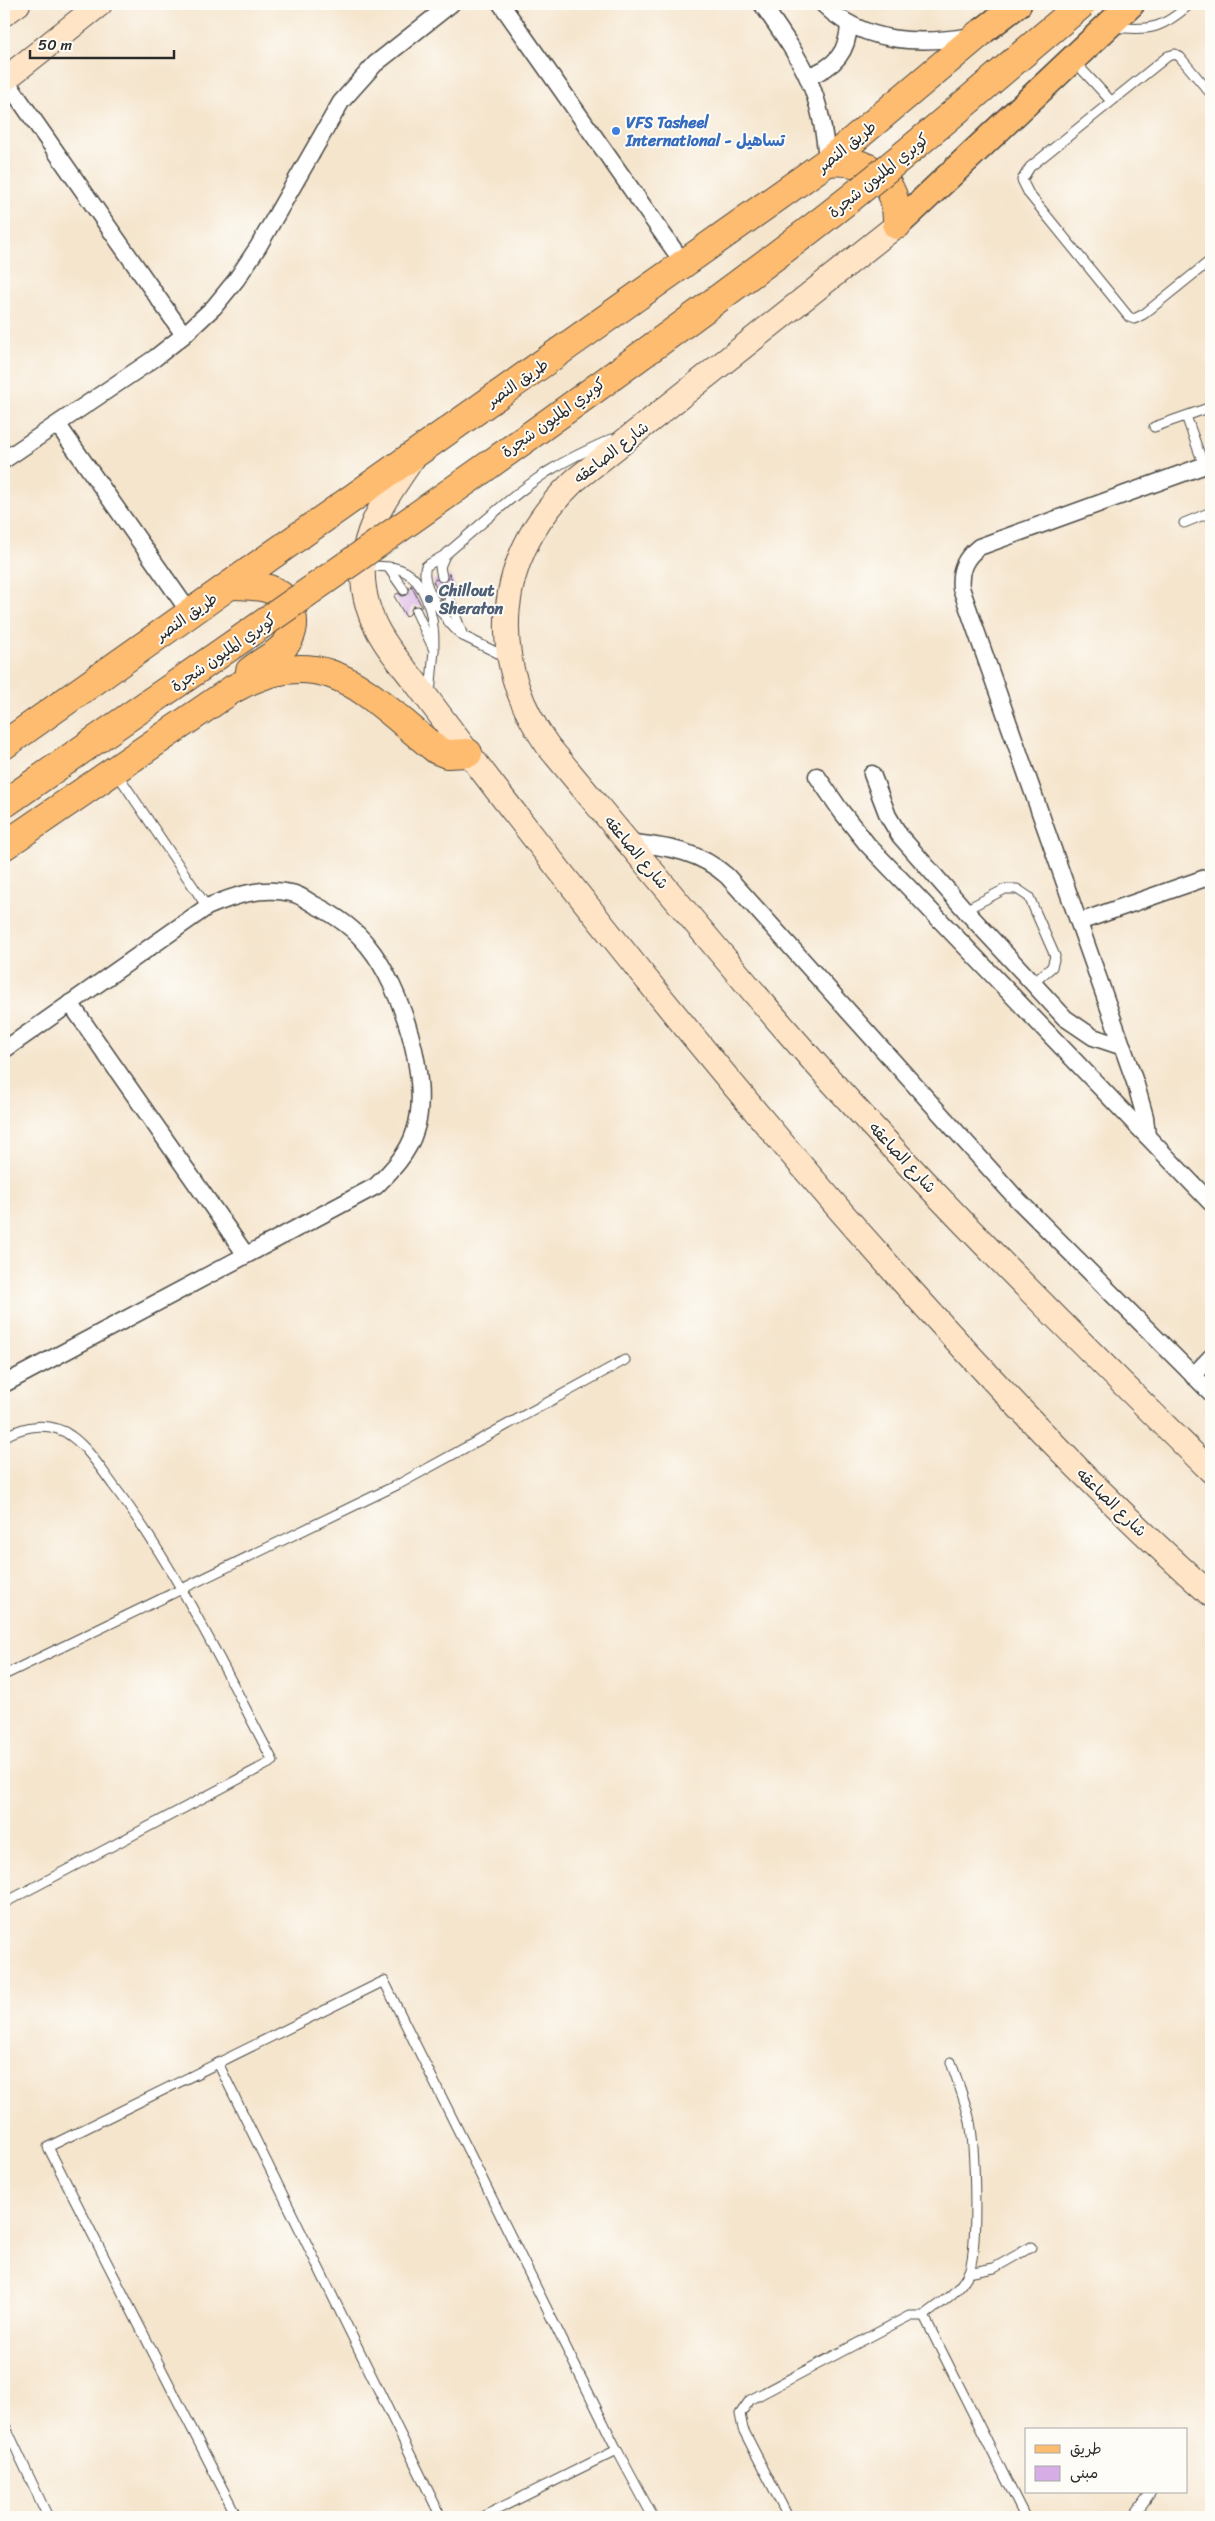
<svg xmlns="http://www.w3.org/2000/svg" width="1215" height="2521" font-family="Sriracha,'Playpen Sans Arabic',sans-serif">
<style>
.building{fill:#d7ade5}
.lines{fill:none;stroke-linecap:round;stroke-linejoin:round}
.lane-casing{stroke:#494743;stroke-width:11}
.street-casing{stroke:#494743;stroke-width:19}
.secondary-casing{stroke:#494743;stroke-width:26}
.primary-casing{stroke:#494743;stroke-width:29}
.highway-casing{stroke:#494743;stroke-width:30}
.lane{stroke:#fff;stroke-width:9}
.street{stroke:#fff;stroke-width:16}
.secondary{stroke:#ffe4c6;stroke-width:24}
.primary{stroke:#febc70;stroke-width:26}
.highway{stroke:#febc70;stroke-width:28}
.highway-bridge-casing{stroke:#494743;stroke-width:30;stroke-linecap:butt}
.highway-bridge{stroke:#febc70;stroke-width:28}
.shop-dot{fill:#3f7fe0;stroke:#fdfcf7;stroke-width:2}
.service-dot{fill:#5c6f8a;stroke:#fdfcf7;stroke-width:2}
.labels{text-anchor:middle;stroke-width:4;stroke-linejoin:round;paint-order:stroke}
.shop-label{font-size:16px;font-weight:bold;fill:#366cbe;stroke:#fdfcf7;text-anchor:start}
.street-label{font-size:16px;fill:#2b2b2b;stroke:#fdfcf7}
.service-label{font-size:16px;font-weight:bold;fill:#4e5e75;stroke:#fdfcf7;text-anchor:start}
</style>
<rect width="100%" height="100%" fill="#fdfcf7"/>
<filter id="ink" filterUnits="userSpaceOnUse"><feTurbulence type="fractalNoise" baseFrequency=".02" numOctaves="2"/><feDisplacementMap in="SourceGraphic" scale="10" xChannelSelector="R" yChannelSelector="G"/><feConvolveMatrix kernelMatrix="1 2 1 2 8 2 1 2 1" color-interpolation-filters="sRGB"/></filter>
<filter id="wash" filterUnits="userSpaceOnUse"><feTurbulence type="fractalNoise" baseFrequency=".0096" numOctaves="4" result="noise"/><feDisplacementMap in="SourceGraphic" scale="20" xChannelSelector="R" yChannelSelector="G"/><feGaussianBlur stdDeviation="1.12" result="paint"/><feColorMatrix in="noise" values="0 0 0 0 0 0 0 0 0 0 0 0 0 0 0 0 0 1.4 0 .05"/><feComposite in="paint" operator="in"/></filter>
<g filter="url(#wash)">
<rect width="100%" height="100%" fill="#f5e5cd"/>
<g id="blocks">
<g class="building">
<polygon points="449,573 458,593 455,595 446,592 442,601 433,581 436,579 444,583 448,579"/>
<polygon points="411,585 422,607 413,606 410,614 406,617 394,596 398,593 402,596 407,595"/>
</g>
</g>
</g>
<g filter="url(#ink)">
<use href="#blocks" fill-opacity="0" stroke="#494743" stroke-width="1"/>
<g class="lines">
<g class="lane-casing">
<g id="lane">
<path d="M 1113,27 C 1150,31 1162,29 1190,4"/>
<polyline points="1074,61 1111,101"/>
<polyline points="1211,94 1180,57 1175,54 1168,56 1030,167 1022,180 1029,194 1129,317 1134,319 1144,314 1211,260"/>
<polyline points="1186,416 1204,466"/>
<polyline points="1154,427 1211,407"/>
<polyline points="1184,523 1211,512"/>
<path d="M 445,555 L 426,566 C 419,585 448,625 463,636"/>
<polyline points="363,565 388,567 404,590"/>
<path d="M 388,567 C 427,569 435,620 434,650"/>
<path d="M 442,577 L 440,567 L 445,555 C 478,527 511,496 547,472 C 568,459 589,449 612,439"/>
<polyline points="449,598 463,636 508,658"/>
<polyline points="416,611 434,650 430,694"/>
<polyline points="116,772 207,907"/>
<polyline points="965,910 1005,889 1017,889 1029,897 1055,956 1052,967 1033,983"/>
<path d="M 4,1437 C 25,1425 51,1421 71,1436 C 88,1448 101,1469 113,1485 C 178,1570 223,1667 273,1761 L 4,1903"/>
<polyline points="4,1675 401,1483 625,1360"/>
<polyline points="218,2063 441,2517"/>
<polyline points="968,2273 994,2268 1031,2247"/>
<path d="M 924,2316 C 939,2304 959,2292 968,2274 C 979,2251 975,2143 969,2117 C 964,2098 957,2080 951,2062"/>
<polyline points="4,2423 48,2517"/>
<polyline points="237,2517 48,2147 384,1981 617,2450 653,2517"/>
<polyline points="482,2517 617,2450"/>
<polyline points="788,2517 743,2429 740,2414 750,2400 909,2316 924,2316 1025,2517"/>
<polyline points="1133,2517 1151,2492"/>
</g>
</g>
<g class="street-casing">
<g id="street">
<polyline points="501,4 684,264"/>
<path d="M 762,4 C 802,62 822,89 827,162"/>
<path d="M 823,4 C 863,44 920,45 972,36"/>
<path d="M 808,76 C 835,68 848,52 849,24"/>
<polyline points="5,79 184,335"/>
<polyline points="58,425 190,613"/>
<polyline points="4,460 155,358 184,335 214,307 236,280 258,247 341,102 375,64 451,4"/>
<polyline points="872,774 888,816 900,836 965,910 1065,1018 1093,1037 1123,1047"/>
<polyline points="817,776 841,811 867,844 1211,1203"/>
<path d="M 628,842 C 666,847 698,850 727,876 L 1015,1197 L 1211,1393"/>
<polyline points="1079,922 1211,876"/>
<polyline points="70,1003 246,1255"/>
<path d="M 4,1050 L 207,907 C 233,896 262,886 291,893 C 299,894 308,901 315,905 C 335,915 354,928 368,946 C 401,986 432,1081 415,1131 C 408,1154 392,1170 376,1186 L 4,1384"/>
<path d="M 1147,1136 L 1145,1117 L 1136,1085 L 961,588 C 959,570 965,558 979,547 L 1211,463"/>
<polyline points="1193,1376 1211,1357"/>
</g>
</g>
<g class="secondary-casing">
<g id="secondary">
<polyline points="4,14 18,4"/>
<polyline points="4,80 100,4"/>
<path d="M 897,225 L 574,481 C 495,556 485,657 548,746 C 627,841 705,936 786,1030 C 920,1184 1066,1328 1211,1471"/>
<path d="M 413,458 C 380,507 350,545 368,607 C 377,638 400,662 419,687 C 451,730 483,773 517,816 C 639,973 765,1127 897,1275 C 997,1387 1099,1495 1211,1595"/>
</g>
</g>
<g class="primary-casing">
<g id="primary">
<polyline points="979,34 1018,4"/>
<polyline points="897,225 1131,4"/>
</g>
</g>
<g class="highway-casing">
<g id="highway">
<path d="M 827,162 C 871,158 898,180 897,225"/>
<path d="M 231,585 C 243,585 257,585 269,589 C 293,597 301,627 284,646 C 275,656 260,662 250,671"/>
<polyline points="4,745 827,162 979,34"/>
<path d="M 4,846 L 233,689 C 328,637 367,696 437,750 L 447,754 L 468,753"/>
</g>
</g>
<use href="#lane" class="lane"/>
<use href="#street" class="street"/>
<use href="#secondary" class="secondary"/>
<use href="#primary" class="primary"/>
<use href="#highway" class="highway"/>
<g class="highway-bridge-casing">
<path id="highway-bridge" d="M 4,804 C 273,616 545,431 807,232 C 902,160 991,80 1082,4"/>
</g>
<use href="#highway-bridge" class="highway-bridge"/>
</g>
</g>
<circle class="shop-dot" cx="616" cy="131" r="5"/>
<circle class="service-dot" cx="429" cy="599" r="5"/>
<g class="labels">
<g class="shop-label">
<text x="626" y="128">VFS Tasheel<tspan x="626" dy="18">International - تساهيل</tspan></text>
</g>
<g class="street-label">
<text transform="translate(846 146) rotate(-39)" y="6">طريق النصر</text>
<text transform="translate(878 175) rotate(-39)" y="6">كوبري المليون شجرة</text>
<text transform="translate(517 382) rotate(-35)" y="6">طريق النصر</text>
<text transform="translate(553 417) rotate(-36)" y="6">كوبري المليون شجرة</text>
<text transform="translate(611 452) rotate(-38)" y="6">شارع الصاعقه</text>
<text transform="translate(186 616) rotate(-35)" y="6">طريق النصر</text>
<text transform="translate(223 652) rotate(-35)" y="6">كوبري المليون شجرة</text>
<text transform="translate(637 852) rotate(50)" y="6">شارع الصاعقه</text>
<text transform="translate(903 1157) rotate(47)" y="6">شارع الصاعقه</text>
<text transform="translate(1112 1502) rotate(44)" y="6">شارع الصاعقه</text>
</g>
<g class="service-label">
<text x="439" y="596">Chillout<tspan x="439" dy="18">Sheraton</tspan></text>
</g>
</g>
<rect width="1215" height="2521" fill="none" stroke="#fdfcf7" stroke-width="20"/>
<rect x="1025" y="2428" width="162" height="65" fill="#fdfcf7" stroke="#a9a8a5"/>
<rect x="1035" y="2445" width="25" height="8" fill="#febc70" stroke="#a9a8a5"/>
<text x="1070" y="2454" font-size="15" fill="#2b2b2b">طريق</text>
<rect x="1035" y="2466" width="25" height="15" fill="#d7ade5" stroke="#a9a8a5"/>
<text x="1070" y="2478" font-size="15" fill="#2b2b2b">مبنى</text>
<path d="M30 50v8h144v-8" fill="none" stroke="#2b2b2b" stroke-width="2.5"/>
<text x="38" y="50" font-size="15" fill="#2b2b2b" stroke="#fdfcf7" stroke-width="4" paint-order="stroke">50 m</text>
</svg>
